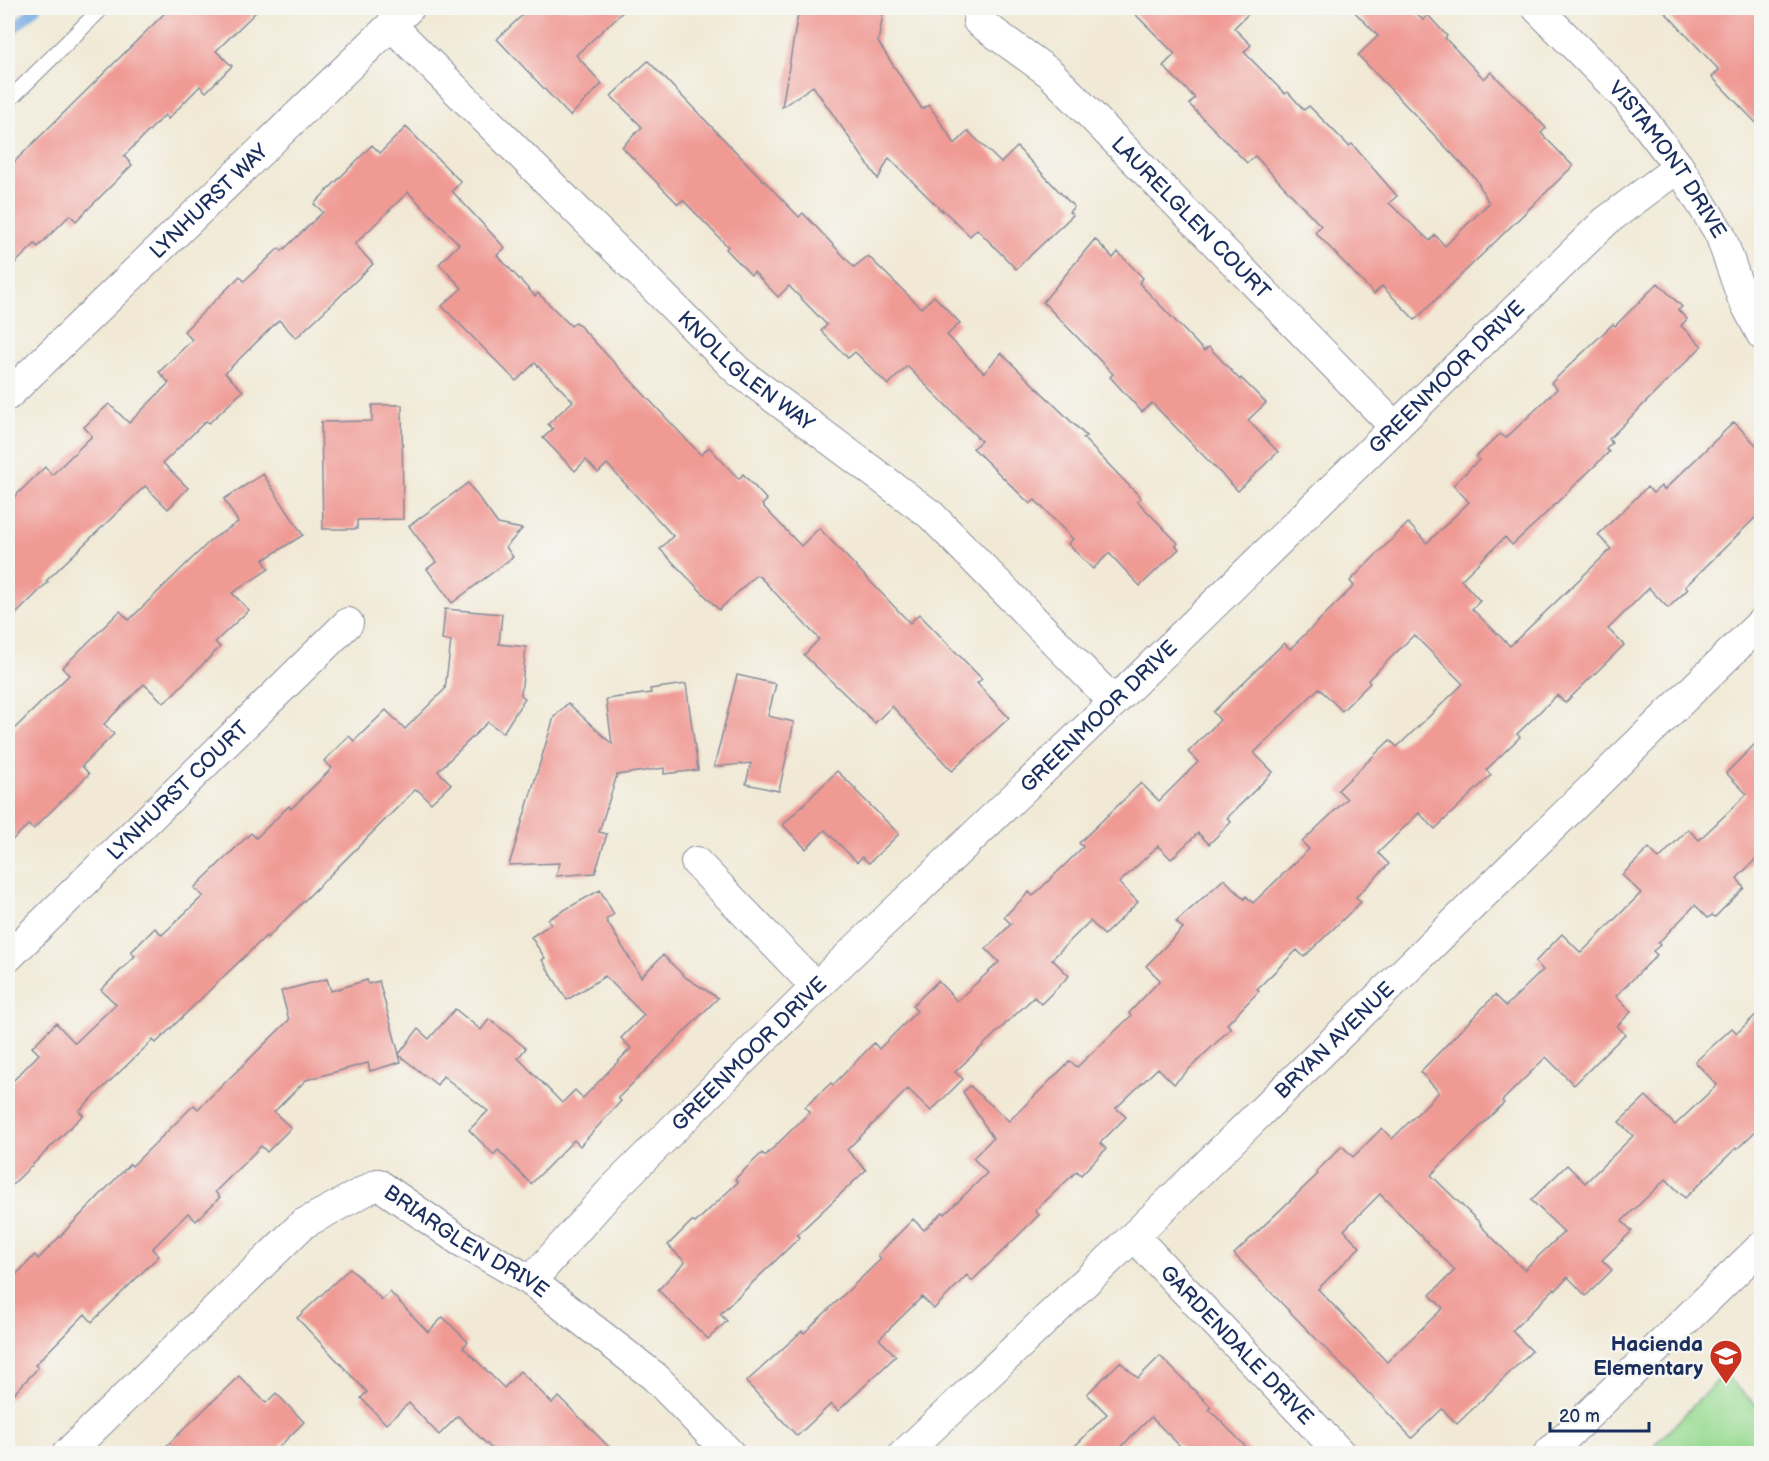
<svg xmlns="http://www.w3.org/2000/svg" width="1769" height="1461" font-family="'Balsamiq Sans',sans-serif">
<style>
.green{fill:#97da91;stroke:#598478;stroke-width:1.5}
.lines{fill:none;stroke-linecap:round;stroke-linejoin:round}
.stream{stroke:#74a9e1;stroke-width:10}
.building{fill:#f09a94;fill-rule:evenodd}
.service-casing{stroke:#868c9a;stroke-width:17}
.minor-casing{stroke:#868c9a;stroke-width:32}
.service{stroke:#fff;stroke-width:15}
.minor{stroke:#fff;stroke-width:30}
.labels{text-anchor:middle;stroke-width:5;stroke-linejoin:round;paint-order:stroke}
.street-label{font-size:21px;fill:#1b2f5e;stroke:#f6f6f2}
.poi-label{font-size:21px;font-weight:bold;fill:#1b2f5e;stroke:#f6f6f2;text-anchor:end}
</style>
<rect width="100%" height="100%" fill="#f6f6f2"/>
<filter id="ink" filterUnits="userSpaceOnUse"><feTurbulence type="fractalNoise" baseFrequency=".0167" numOctaves="2"/><feDisplacementMap in="SourceGraphic" scale="12" xChannelSelector="R" yChannelSelector="G"/><feConvolveMatrix kernelMatrix="1 2 1 2 8 2 1 2 1" color-interpolation-filters="sRGB"/></filter>
<filter id="wash" filterUnits="userSpaceOnUse"><feTurbulence type="fractalNoise" baseFrequency=".008" numOctaves="4" result="noise"/><feDisplacementMap in="SourceGraphic" scale="24" xChannelSelector="R" yChannelSelector="G"/><feGaussianBlur stdDeviation="1.35" result="paint"/><feColorMatrix in="noise" values="0 0 0 0 0 0 0 0 0 0 0 0 0 0 0 0 0 1.4 0 .05"/><feComposite in="paint" operator="in"/></filter>
<g filter="url(#wash)">
<rect width="100%" height="100%" fill="#f1e9d5"/>
<polygon class="green" points="1724,1374 1761,1410 1761,1450 1758,1454 1664,1453 1655,1445"/>
<g class="lines">
<polyline class="stream" points="8,34 36,8"/>
</g>
<g id="blocks">
<g class="building">
<polygon points="170,8 260,8 216,51 232,66 206,92 200,86 168,119 165,115 124,156 132,165 76,221 70,215 38,247 35,244 8,270 8,168"/>
<polygon points="530,8 627,8 576,55 602,84 570,116 497,39"/>
<polygon points="799,8 884,8 878,42 922,109 929,105 955,144 968,131 1001,163 1017,147 1074,207 1069,212 1073,215 1016,269 977,229 970,236 942,209 942,211 889,158 878,179 813,86 782,107"/>
<polygon points="1129,8 1254,8 1234,28 1251,45 1244,52 1285,94 1288,92 1304,110 1309,106 1349,146 1352,144 1397,196 1389,203 1430,241 1435,235 1445,246 1489,203 1476,179 1358,55 1378,36 1351,8 1411,8 1423,20 1428,15 1447,36 1445,38 1484,79 1491,72 1522,103 1546,128 1541,133 1573,166 1415,320 1382,286 1374,294 1315,232 1321,226 1255,156 1247,163 1189,104 1195,98 1163,66 1175,54"/>
<polygon points="1661,8 1761,8 1761,128 1712,77 1719,70"/>
<polygon points="648,61 799,217 803,213 854,267 868,256 921,308 934,296 960,323 947,335 984,373 1001,353 1086,436 1083,438 1141,498 1137,501 1178,543 1176,546 1179,549 1140,586 1109,553 1093,569 1068,544 1073,539 1035,500 1030,504 973,448 981,441 907,366 888,385 855,352 848,358 821,331 827,325 789,286 778,297 754,272 751,275 726,249 728,247 683,200 678,204 622,147 642,127 611,96"/>
<polygon points="406,127 461,182 452,191 505,248 497,255 535,296 538,293 571,326 576,322 701,455 709,447 739,479 743,474 767,500 762,505 801,546 819,528 910,623 919,614 982,679 977,683 1009,718 952,771 892,706 875,723 804,655 819,639 760,577 756,575 719,610 660,549 673,536 607,464 598,473 586,460 575,471 543,438 553,429 548,424 573,401 535,363 516,381 442,306 462,288 439,264 459,244 408,192 355,244 373,264 332,304 296,338 279,320 225,373 243,391 209,423 206,421 163,463 188,488 168,509 145,486 46,581 48,582 8,622 8,503 45,467 52,475 92,436 84,427 109,404 129,423 169,383 159,372 192,340 184,331 240,276 244,281 279,248 282,251 323,212 314,204 372,145 380,153"/>
<polygon points="1095,239 1113,258 1118,252 1143,278 1139,283 1204,351 1209,347 1240,380 1241,378 1266,403 1248,420 1278,452 1238,491 1152,403 1142,412 1110,377 1113,374 1043,302"/>
<polygon points="1658,283 1682,307 1678,310 1687,319 1681,326 1702,346 1609,439 1612,443 1606,449 1609,452 1538,521 1512,545 1505,537 1461,580 1480,601 1472,609 1510,646 1611,549 1598,535 1647,487 1653,493 1661,486 1664,490 1734,422 1761,450 1761,512 1685,587 1688,589 1668,608 1649,588 1608,629 1624,645 1565,703 1557,695 1517,734 1520,737 1486,770 1491,775 1435,829 1419,813 1378,853 1389,864 1356,897 1361,902 1304,957 1297,950 1257,989 1259,991 1227,1024 1231,1028 1174,1084 1158,1068 1116,1108 1126,1117 1100,1143 1106,1149 1081,1175 1077,1171 1035,1211 1039,1215 972,1281 967,1275 934,1309 922,1297 879,1339 896,1356 838,1411 831,1404 797,1436 746,1382 802,1331 804,1333 881,1259 878,1255 913,1219 924,1230 943,1212 945,1214 987,1173 973,1158 993,1138 963,1092 970,1086 1009,1121 1070,1061 1077,1067 1131,1016 1129,1013 1160,980 1146,966 1183,928 1176,922 1224,879 1244,899 1246,896 1253,903 1309,849 1302,842 1347,799 1338,790 1390,740 1397,747 1463,684 1414,635 1368,680 1370,683 1342,711 1319,688 1254,753 1273,772 1227,818 1231,822 1209,844 1198,833 1171,859 1158,846 1119,883 1138,902 1104,935 1090,921 1052,959 1069,976 1041,1004 1034,997 955,1072 963,1079 931,1111 908,1089 847,1150 866,1170 797,1235 800,1237 720,1314 727,1321 708,1339 658,1290 685,1262 668,1245 692,1221 695,1223 738,1182 735,1179 762,1153 765,1156 810,1112 805,1107 831,1083 833,1085 874,1043 879,1049 917,1011 912,1006 938,981 957,1001 999,962 986,949 1011,924 1004,917 1029,892 1033,896 1083,847 1079,843 1141,783 1159,801 1198,762 1188,752 1220,720 1213,712 1284,643 1290,649 1354,586 1350,581 1408,523 1427,543 1469,502 1453,485 1479,460 1476,457 1500,434 1506,438 1557,389 1551,383 1613,324 1615,326"/>
<polygon points="372,405 402,405 403,519 357,520 357,529 323,529 321,422 372,421"/>
<polygon points="263,474 303,535 263,560 269,569 232,593 249,610 215,642 220,647 164,703 144,684 104,724 114,734 82,766 89,774 33,829 28,825 8,844 8,735 69,675 62,668 120,611 129,620 211,540 238,522 224,499"/>
<polygon points="468,483 498,524 522,529 506,547 513,557 452,603 427,569 436,562 409,526"/>
<polygon points="445,609 502,614 499,644 526,647 521,695 525,698 503,733 488,722 438,771 451,784 431,803 418,790 417,791 415,790 267,938 266,936 220,980 156,1043 153,1040 79,1111 83,1115 8,1189 8,1086 39,1054 32,1047 56,1023 75,1043 116,1004 101,990 135,956 131,952 155,928 162,935 203,896 194,888 251,833 256,838 289,806 291,809 332,768 324,761 349,736 354,741 386,710 405,729 445,689 451,641 442,640"/>
<polygon points="737,675 776,684 768,716 794,722 779,791 746,784 751,763 714,767"/>
<polygon points="686,684 698,770 664,774 664,768 617,775 599,832 607,834 595,873 556,876 560,863 509,865 554,717 568,703 612,744 606,699 651,693 650,689"/>
<path d="M 1761,738 L 1761,854 L 1737,878 L 1744,888 L 1715,917 L 1712,915 L 1708,918 L 1695,905 L 1658,943 L 1660,945 L 1653,951 L 1657,955 L 1616,996 L 1631,1012 L 1617,1026 L 1625,1034 L 1574,1085 L 1546,1057 L 1502,1101 L 1504,1103 L 1431,1175 L 1481,1224 L 1480,1225 L 1524,1270 L 1564,1232 L 1531,1200 L 1567,1165 L 1585,1183 L 1633,1136 L 1619,1122 L 1646,1096 L 1675,1125 L 1717,1085 L 1695,1062 L 1732,1028 L 1737,1033 L 1761,1010 L 1761,1126 L 1737,1149 L 1736,1148 L 1685,1198 L 1666,1179 L 1622,1221 L 1632,1231 L 1602,1260 L 1612,1270 L 1586,1296 L 1568,1277 L 1556,1290 L 1554,1289 L 1512,1331 L 1532,1351 L 1457,1424 L 1442,1409 L 1412,1438 L 1234,1254 L 1318,1174 L 1316,1172 L 1342,1146 L 1353,1157 L 1382,1128 L 1392,1139 L 1439,1092 L 1420,1072 L 1495,995 L 1506,1006 L 1543,970 L 1535,962 L 1562,934 L 1581,953 L 1641,893 L 1622,875 L 1649,848 L 1659,859 L 1688,829 L 1699,840 L 1747,794 L 1726,773 ZM 1380,1194 L 1455,1270 L 1430,1295 L 1443,1308 L 1387,1362 L 1318,1289 L 1360,1247 L 1344,1230 Z"/>
<polygon points="837,771 856,789 855,790 899,834 869,863 862,857 857,862 825,830 806,849 783,825"/>
<polygon points="600,890 614,914 606,920 641,977 663,955 685,977 718,998 618,1098 621,1101 580,1146 574,1140 531,1184 498,1150 494,1155 469,1130 488,1111 443,1076 437,1085 399,1055 401,1062 370,1071 368,1063 306,1080 274,1112 291,1128 267,1152 261,1146 215,1192 220,1197 196,1221 188,1213 152,1249 159,1256 92,1322 85,1314 35,1365 38,1368 8,1400 8,1283 35,1255 38,1259 130,1164 132,1166 194,1105 198,1109 289,1020 281,991 327,979 331,991 367,980 368,984 379,981 399,1054 418,1029 429,1039 455,1009 481,1030 489,1019 526,1048 518,1058 562,1103 575,1090 583,1098 631,1048 621,1038 644,1015 605,976 567,1000 542,960 545,958 531,937 551,924 548,919"/>
<polygon points="350,1268 382,1300 390,1292 428,1332 443,1317 468,1342 463,1347 504,1388 520,1371 552,1403 559,1397 616,1454 497,1454 458,1416 439,1435 409,1403 386,1424 361,1398 367,1392 297,1318"/>
<polygon points="1160,1356 1211,1407 1209,1409 1253,1454 1188,1454 1151,1417 1114,1454 1067,1454 1107,1414 1087,1394 1120,1362 1138,1378"/>
<polygon points="239,1376 266,1403 276,1393 304,1422 272,1454 158,1454"/>
</g>
</g>
</g>
<g filter="url(#ink)">
<use href="#blocks" fill-opacity="0" stroke="#868c9a" stroke-width="1.5"/>
<g class="lines">
<g class="service-casing">
<polyline id="service" points="8,101 102,8"/>
</g>
<g class="minor-casing">
<g id="minor">
<path id="s1" d="M 1537,8 L 1627,99 L 1679,167 L 1720,234 L 1742,297 L 1762,335"/>
<path id="s2" d="M 978,21 L 1050,73 L 1395,427"/>
<path id="s3" d="M 391,25 L 738,371 L 931,515 L 1114,702"/>
<path id="s4" d="M 8,395 L 409,8"/>
<polyline points="696,862 816,987"/>
<path id="s5" d="M 8,957 L 348,623"/>
<path id="s6" d="M 1134,1236 L 1175,1280 L 1341,1454"/>
<path id="s7" d="M 531,1281 L 610,1192 L 816,987 L 1114,702 L 1606,221 L 1679,167"/>
<path id="s8" d="M 67,1454 L 303,1224 L 378,1184 L 459,1240 L 531,1281 L 655,1377 L 730,1454"/>
<path id="s9" d="M 904,1454 L 1134,1236 L 1762,622"/>
<polyline points="1548,1454 1762,1246"/>
</g>
</g>
<use href="#service" class="service"/>
<use href="#minor" class="minor"/>
</g>
</g>
<defs>
<g id="school-pin" transform="scale(1.725)"><path d="M0 17L-7.5 6A9.5 9.5 0 1 1 7.5 6Z" fill="#c8321e" stroke="#f6f6f2"/><path d="M0-5L7-2L0 1L-7-2ZM-4 1L0 2.5L4 1V4Q0 6-4 4Z" fill="#fff"/></g>
</defs>
<g fill-rule="evenodd">
<use href="#school-pin" x="1726" y="1356"/>
</g>
<g class="labels">
<g class="street-label">
<text dy="7" stroke="none"><textPath href="#s1" startOffset="201">VISTAMONT DRIVE</textPath></text>
<text dy="7" stroke="none"><textPath href="#s4" startOffset="279">LYNHURST WAY</textPath></text>
<text dy="7" stroke="none"><textPath href="#s2" startOffset="291">LAURELGLEN COURT</textPath></text>
<text dy="7" stroke="none"><textPath href="#s3" startOffset="496">KNOLLGLEN WAY</textPath></text>
<text dy="7" stroke="none"><textPath href="#s7" startOffset="1287">GREENMOOR DRIVE</textPath></text>
<text dy="7" stroke="none"><textPath href="#s7" startOffset="801">GREENMOOR DRIVE</textPath></text>
<text dy="7" stroke="none"><textPath href="#s5" startOffset="238">LYNHURST COURT</textPath></text>
<text dy="7" stroke="none"><textPath href="#s9" startOffset="597">BRYAN AVENUE</textPath></text>
<text dy="7" stroke="none"><textPath href="#s7" startOffset="315">GREENMOOR DRIVE</textPath></text>
<text dy="7" stroke="none"><textPath href="#s8" startOffset="520">BRIARGLEN DRIVE</textPath></text>
<text dy="7" stroke="none"><textPath href="#s6" startOffset="150">GARDENDALE DRIVE</textPath></text>
</g>
<g class="poi-label">
<text x="1703" y="1351">Hacienda<tspan x="1703" dy="24">Elementary</tspan></text>
</g>
</g>
<rect width="1769" height="1461" fill="none" stroke="#f6f6f2" stroke-width="30"/>
<path d="M1550 1422v9h99v-9" fill="none" stroke="#1b2f5e" stroke-width="3"/>
<text x="1559" y="1422" font-size="18" fill="#1b2f5e" stroke="#f6f6f2" stroke-width="4.5" paint-order="stroke">20 m</text>
</svg>
